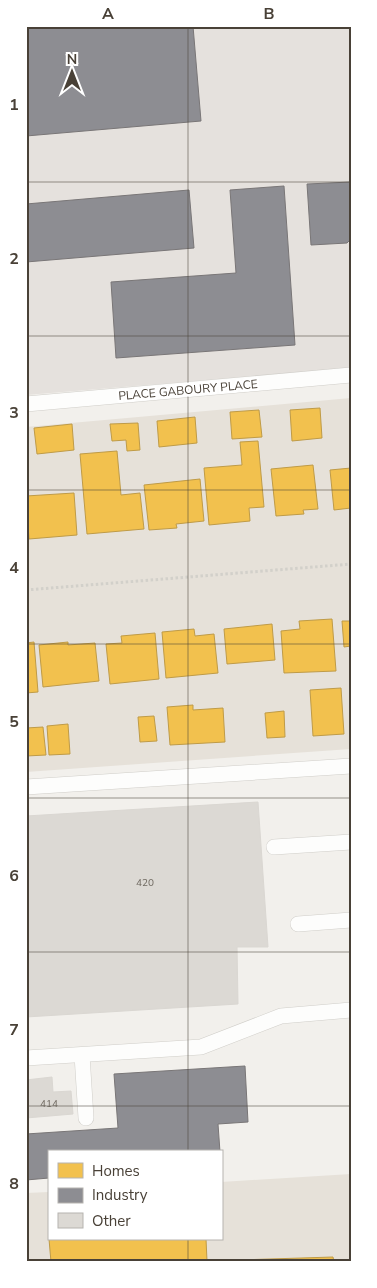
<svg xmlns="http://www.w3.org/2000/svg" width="377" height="1288" font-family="'Nunito Sans',sans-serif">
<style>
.residential{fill:#e6e1d9}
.industrial{fill:#e5e1dd}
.homes{fill:#f2c14e;stroke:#bf9b47}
.industry{fill:#8d8d92;stroke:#797677}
.building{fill:#dcd9d4;stroke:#dad7d2}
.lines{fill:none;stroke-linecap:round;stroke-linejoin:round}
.lane-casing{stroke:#d0cec9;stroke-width:16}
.path{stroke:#d2d0ca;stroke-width:3;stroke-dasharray:2.5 2.5;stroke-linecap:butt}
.lane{stroke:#fdfdfc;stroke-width:15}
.grid{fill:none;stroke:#494137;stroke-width:1;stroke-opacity:0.55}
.labels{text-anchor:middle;stroke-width:5;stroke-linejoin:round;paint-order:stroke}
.number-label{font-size:10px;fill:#6e685f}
.street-label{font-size:12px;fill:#494137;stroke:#fff}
.neatline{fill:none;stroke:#494137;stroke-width:2}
.grid-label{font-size:16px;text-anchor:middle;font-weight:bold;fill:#494137}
</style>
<rect width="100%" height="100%" fill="#f2f0ec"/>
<g class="residential">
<polygon points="351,398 351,749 26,772 26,427"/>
<polygon points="351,1174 351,1262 26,1262 26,1193 49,1192 49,1239 221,1239 221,1182"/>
</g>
<polygon class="industrial" points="26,26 351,26 351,368 26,395"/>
<g class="homes">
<polygon points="320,408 322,438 292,441 290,410"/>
<polygon points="259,410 262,437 232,439 230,412"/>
<polygon points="195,417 197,443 159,447 157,421"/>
<polygon points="138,423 140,450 127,451 126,440 112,441 110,424"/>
<polygon points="72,424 74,450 37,454 34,428"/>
<polygon points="258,441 264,507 249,508 250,521 209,525 204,468 242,465 240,442"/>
<polygon points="117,451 121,495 140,493 144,529 87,534 80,454"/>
<polygon points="313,465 318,509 303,510 304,514 276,516 271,469"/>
<polygon points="351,468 351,508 334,510 330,470"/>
<polygon points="200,479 204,521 176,524 177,528 149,530 144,485"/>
<polygon points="74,493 77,535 29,539 26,496"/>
<polygon points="332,619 336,671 284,673 281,631 300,629 299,621"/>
<polygon points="342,621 351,621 351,646 344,647"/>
<polygon points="272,624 275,660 227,664 224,629"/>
<polygon points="194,629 195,636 214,634 218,673 166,678 162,632"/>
<polygon points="155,633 159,679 110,684 106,644 122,643 121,636"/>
<polygon points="34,642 38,692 26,693 26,643"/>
<polygon points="68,642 68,645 95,643 99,681 43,687 39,645"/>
<polygon points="341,688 344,734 313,736 310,690"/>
<polygon points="193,705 193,710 223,708 225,742 170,745 167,707"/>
<polygon points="284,711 285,737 267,738 265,713"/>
<polygon points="154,716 157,741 140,742 138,717"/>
<polygon points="68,724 70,754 49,755 47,726"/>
<polygon points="43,727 46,755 26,756 26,728"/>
<polygon points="49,1239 206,1239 207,1261 333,1257 334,1262 51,1262"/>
</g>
<g class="industry">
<polygon points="26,26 193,26 201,121 26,136"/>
<polygon points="351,182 351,239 347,243 311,245 307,184"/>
<polygon points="284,186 295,345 116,358 111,282 236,273 230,190"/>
<polygon points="189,190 194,248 26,262 26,204"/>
<polygon points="245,1066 248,1122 218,1124 220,1152 49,1152 49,1178 26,1180 26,1134 118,1128 114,1074"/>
</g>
<g class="building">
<polygon points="258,802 268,947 237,947 238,1004 26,1017 26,816"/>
<polygon points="52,1077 53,1092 71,1091 73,1114 26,1118 26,1080"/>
</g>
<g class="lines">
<g class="lane-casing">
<g id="lane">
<polyline points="26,404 351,375"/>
<polyline points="26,787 351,766"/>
<polyline points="274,847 351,842"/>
<polyline points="298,924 351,920"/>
<polyline points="82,1055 86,1118"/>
<polyline points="26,1058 201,1047 281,1016 351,1010"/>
</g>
</g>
<polyline class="path" points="26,590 351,564"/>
<use href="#lane" class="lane"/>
</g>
<path class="grid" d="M 188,26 L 188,1152M 26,182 L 351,182M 26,336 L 351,336M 26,490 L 351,490M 26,644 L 351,644M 26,798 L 351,798M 26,952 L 351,952M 26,1106 L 351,1106M 188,1239 L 188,1262"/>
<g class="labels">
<g class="number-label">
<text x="145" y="886">420</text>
<text x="49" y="1107">414</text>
</g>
<g class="street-label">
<text transform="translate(188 390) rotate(-5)" y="4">PLACE GABOURY PLACE</text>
</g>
</g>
<rect width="377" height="1288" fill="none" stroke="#ffffff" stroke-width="55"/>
<rect x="48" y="1150" width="175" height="90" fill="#ffffff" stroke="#b6b3af"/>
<rect x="58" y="1163" width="25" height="15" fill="#f2c14e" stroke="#b6b3af"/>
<text x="92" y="1176" font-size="15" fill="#494137">Homes</text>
<rect x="58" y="1188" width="25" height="15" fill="#8d8d92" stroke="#b6b3af"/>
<text x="92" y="1200" font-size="15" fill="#494137">Industry</text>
<rect x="58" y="1213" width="25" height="15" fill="#dcd9d4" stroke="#b6b3af"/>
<text x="92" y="1226" font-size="15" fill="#494137">Other</text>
<g transform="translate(72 72)" stroke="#ffffff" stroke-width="4" paint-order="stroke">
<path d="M0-4L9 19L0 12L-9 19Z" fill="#494137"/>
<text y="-8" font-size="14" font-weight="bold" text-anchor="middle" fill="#494137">N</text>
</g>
<rect x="28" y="28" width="322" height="1232" class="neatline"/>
<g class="grid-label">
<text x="108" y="19">A</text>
<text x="269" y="19">B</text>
<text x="14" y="110">1</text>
<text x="14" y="264">2</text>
<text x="14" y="418">3</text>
<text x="14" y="573">4</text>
<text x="14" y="727">5</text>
<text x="14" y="881">6</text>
<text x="14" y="1035">7</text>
<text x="14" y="1189">8</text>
</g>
</svg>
